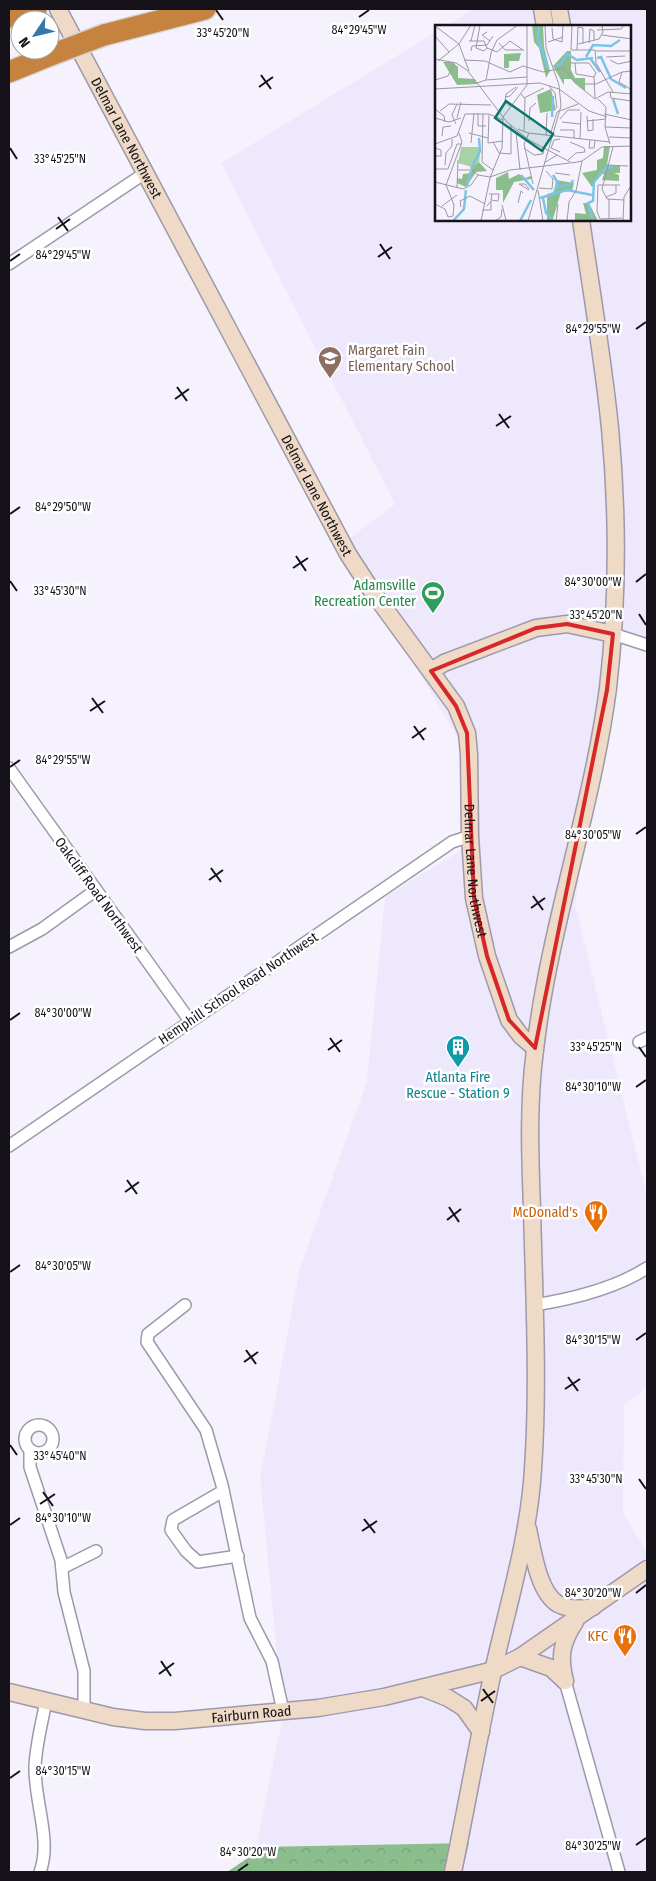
<svg xmlns="http://www.w3.org/2000/svg" width="656" height="1881" font-family="'Fira Sans Condensed',sans-serif">
<style>
.built{fill:#eee8fd}
.forest{fill:url(#forest-crowns)}
.lines{fill:none;stroke-linecap:round;stroke-linejoin:round}
.street-casing{stroke:#9e99aa;stroke-width:14}
.secondary-casing{stroke:#9e99aa;stroke-width:19}
.highway-casing{stroke:#d5d4d5;stroke-width:24}
.street{stroke:#fff;stroke-width:11}
.secondary{stroke:#eedac6;stroke-width:16}
.highway{stroke:#c68340;stroke-width:21}
.highway-bridge-casing{stroke:#d5d4d5;stroke-width:24;stroke-linecap:butt}
.highway-bridge{stroke:#c68340;stroke-width:21}
.marked{fill:none;stroke:#d62828;stroke-width:4;stroke-linejoin:round}
.ticks{fill:none;stroke:#141218;stroke-width:2}
.labels{text-anchor:middle;stroke-width:5;stroke-linejoin:round;paint-order:stroke}
.street-label{font-size:14px;fill:#141218;stroke:#fff}
.education-label{font-size:14px;fill:#785e54;stroke:#fff;text-anchor:start}
.leisure-label{font-size:14px;fill:#27864d;stroke:#fff;text-anchor:end}
.culture-label{font-size:14px;fill:#0d838f;stroke:#fff}
.food-label{font-size:14px;fill:#c56008;stroke:#fff;text-anchor:end}
.inset-river{fill:none;stroke:#7bc4e6;stroke-width:2.5}
.inset-road{fill:none;stroke:#9b98a1;stroke-width:1}
.view{fill:#0f766e;fill-opacity:0.15;stroke:#0f766e;stroke-width:2.5}
.inset-edge{fill:none;stroke:#141218;stroke-width:2.5}
.ticks-label{font-size:12px;text-anchor:middle;fill:#141218;stroke:#fff;stroke-width:5;stroke-linejoin:round;paint-order:stroke}
</style>
<defs>
<pattern id="forest-crowns" width="20" height="18" patternUnits="userSpaceOnUse" patternTransform="scale(1.25)"><rect width="20" height="18" fill="#8cbe8d"/><path d="M2 6a3 3 0 1 1 6 0M12 15a3 3 0 1 1 6 0" fill="none" stroke="#78a279"/></pattern>
</defs>
<rect width="100%" height="100%" fill="#f5f2fd"/>
<polygon class="built" points="474,9 647,9 647,642 616,639 575,905 647,1196 647,1387 624,1405 623,1513 647,1552 647,1872 462,1872 468,1843 256,1847 283,1716 260,1478 300,1268 367,1081 385,897 468,846 463,747 420,674 338,547 395,504 221,163 436,32 436,220 630,220 630,26 446,26"/>
<polygon class="forest" points="469,1843 462,1872 227,1872 254,1854 256,1847"/>
<g class="lines">
<g class="street-casing">
<g id="street">
<polyline points="9,264 145,173"/>
<polyline points="613,634 647,645"/>
<polyline points="9,768 190,1021"/>
<polyline points="9,947 42,929 96,890"/>
<polyline points="639,1042 647,1038"/>
<polyline points="9,1146 452,842 470,836"/>
<polyline points="185,1305 148,1334 147,1342 206,1430 222,1485 250,1618 272,1661 283,1711"/>
<path d="M 534,1305 C 572,1299 614,1289 647,1268"/>
<circle cx="39" cy="1439" r="14"/>
<polyline points="30,1450 30,1467 61,1560 64,1592 84,1671 84,1710"/>
<polyline points="223,1491 173,1520 171,1530 186,1551 198,1562 238,1556"/>
<polyline points="62,1568 96,1551"/>
<polyline points="565,1681 619,1872"/>
<path d="M 40,1872 C 52,1840 34,1801 35,1766 C 36,1745 42,1722 46,1701"/>
</g>
</g>
<g class="secondary-casing">
<g id="secondary">
<path id="s1" d="M 58,9 L 348,554 L 372,591 L 456,706 L 467,733 L 469,754 L 470,836 L 474,898 L 487,956 L 509,1020 L 521,1036 L 535,1048"/>
<polyline points="542,9 545,26"/>
<polyline points="559,9 562,26"/>
<polyline points="431,671 444,663 536,628 567,624 613,634"/>
<path d="M 528,1529 C 533,1551 538,1592 558,1604 C 569,1610 582,1609 593,1607"/>
<polyline points="520,1657 551,1668 565,1681"/>
<path d="M 565,1681 C 559,1657 561,1643 575,1622"/>
<polyline points="423,1688 448,1698 464,1708 481,1732"/>
<path id="s2" d="M 9,1692 L 113,1717 L 145,1721 L 175,1721 L 318,1708 L 384,1697 L 494,1670 L 520,1657 L 647,1569"/>
<path d="M 453,1872 C 467,1804 479,1735 494,1667 C 509,1601 529,1536 533,1469 C 539,1383 534,1295 532,1209 C 530,1156 528,1102 535,1050 C 549,927 592,810 608,688 C 618,602 618,514 610,428 C 603,358 591,289 581,220"/>
</g>
</g>
<g class="highway-casing">
<g id="highway">
<polyline points="9,17 36,9"/>
<polyline points="104,35 205,9"/>
<polyline points="9,72 51,55"/>
</g>
</g>
<use href="#street" class="street"/>
<use href="#secondary" class="secondary"/>
<use href="#highway" class="highway"/>
<g class="highway-bridge-casing">
<polyline id="highway-bridge" points="51,55 104,35"/>
</g>
<use href="#highway-bridge" class="highway-bridge"/>
</g>
<path class="marked" d="M 567,624 L 613,634 L 607,690 L 535,1048 L 509,1020 L 487,956 L 474,898 L 467,733 L 456,706 L 431,671 L 536,628 Z"/>
<path class="ticks" d="M 216,10 L 223,20M 359,17 L 369,10M 261,75 L 271,89M 259,87 L 273,77M 10,148 L 17,159M 58,217 L 68,231M 56,229 L 70,219M 380,244 L 390,259M 378,257 L 392,247M 10,261 L 20,254M 636,329 L 646,322M 177,387 L 187,401M 175,399 L 189,389M 499,414 L 509,428M 496,426 L 511,416M 10,514 L 20,507M 296,556 L 306,571M 293,568 L 308,558M 10,581 L 17,591M 636,582 L 646,574M 639,614 L 646,625M 92,698 L 103,713M 90,711 L 105,701M 414,726 L 424,740M 412,738 L 426,728M 10,767 L 20,760M 636,834 L 646,827M 211,868 L 221,882M 209,880 L 223,870M 533,896 L 543,910M 531,908 L 545,898M 10,1020 L 20,1013M 330,1038 L 340,1052M 639,1047 L 646,1057M 328,1050 L 342,1040M 636,1087 L 646,1080M 127,1180 L 137,1194M 125,1192 L 139,1182M 449,1207 L 459,1222M 447,1220 L 461,1209M 10,1272 L 20,1265M 636,1340 L 646,1333M 246,1350 L 256,1364M 244,1362 L 258,1352M 568,1377 L 578,1391M 565,1389 L 580,1379M 10,1445 L 17,1455M 639,1479 L 646,1489M 43,1492 L 53,1506M 40,1504 L 55,1494M 364,1519 L 375,1533M 10,1525 L 20,1518M 362,1531 L 377,1521M 636,1593 L 646,1585M 161,1661 L 171,1676M 159,1674 L 174,1663M 483,1689 L 493,1703M 481,1701 L 495,1691M 10,1778 L 20,1771M 636,1845 L 646,1838M 238,1871 L 248,1864"/>
<defs>
<g id="school-pin" transform="scale(1.25)"><path d="M0 17L-7.5 6A9.5 9.5 0 1 1 7.5 6Z" fill="#8d6e63" stroke="#fff"/><path d="M0-5L7-2L0 1L-7-2ZM-4 1L0 2.5L4 1V4Q0 6-4 4Z" fill="#fff"/></g>
<g id="stadium-pin" transform="scale(1.25)"><path d="M0 17L-7.5 6A9.5 9.5 0 1 1 7.5 6Z" fill="#2e9e5b" stroke="#fff"/><path d="M0-5a6.5 5 0 1 0 0 10a6.5 5 0 1 0 0-10ZM-3.5-1.8h7v3.6h-7Z" fill="#fff"/></g>
<g id="building-pin" transform="scale(1.25)"><path d="M0 17L-7.5 6A9.5 9.5 0 1 1 7.5 6Z" fill="#0f9aa8" stroke="#fff"/><path d="M-4-6H4V6H1V3H-1V6H-4ZM-2.5-4.3h1.7v1.8h-1.7ZM.8-4.3h1.7v1.8H.8ZM-2.5-1h1.7V.8h-1.7ZM.8-1h1.7V.8H.8Z" fill="#fff"/></g>
<g id="restaurant-pin" transform="scale(1.25)"><path d="M0 17L-7.5 6A9.5 9.5 0 1 1 7.5 6Z" fill="#e8710a" stroke="#fff"/><path d="M-5-6h1v4h1v-4h1v4h1v-4h1v5L-1.5 .5V6h-2V.5L-5-1ZM5-6V6H3V1.5H1.5Q1.5-4 5-6Z" fill="#fff"/></g>
</defs>
<g fill-rule="evenodd">
<use href="#school-pin" x="330" y="358"/>
<use href="#stadium-pin" x="433" y="593"/>
<use href="#building-pin" x="458" y="1047"/>
<use href="#restaurant-pin" x="596" y="1212"/>
<use href="#restaurant-pin" x="625" y="1636"/>
</g>
<g class="labels">
<g class="street-label">
<text dy="5" stroke="none"><textPath href="#s1" startOffset="146">Delmar Lane Northwest</textPath></text>
<text dy="5" stroke="none"><textPath href="#s1" startOffset="551">Delmar Lane Northwest</textPath></text>
<text dy="5" stroke="none"><textPath href="#s1" startOffset="971">Delmar Lane Northwest</textPath></text>
<text transform="translate(99 895) rotate(54)" y="5">Oakcliff Road Northwest</text>
<text transform="translate(238 988) rotate(-34)" y="5">Hemphill School Road Northwest</text>
<text dy="5" stroke="none"><textPath href="#s2" startOffset="246">Fairburn Road</textPath></text>
</g>
<g class="education-label">
<text x="348" y="355">Margaret Fain<tspan x="348" dy="16">Elementary School</tspan></text>
</g>
<g class="leisure-label">
<text x="416" y="590">Adamsville<tspan x="416" dy="16">Recreation Center</tspan></text>
</g>
<g class="culture-label">
<text x="458" y="1082">Atlanta Fire<tspan x="458" dy="16">Rescue - Station 9</tspan></text>
</g>
<g class="food-label">
<text x="578" y="1217">McDonald's</text>
<text x="608" y="1641">KFC</text>
</g>
</g>
<g transform="translate(435 25)">
<rect width="196" height="196" fill="#f5f2fd"/>
<path d="M 26,122 L 46,122 L 44,137 L 37,142 L 23,138 Z" fill="#a6d2a6"/>
<path d="M 97,0 L 108,0 L 109,22 L 115,46 L 111,53 L 104,23 L 99,17 ZM 132,26 L 136,26 L 136,45 L 140,53 L 150,53 L 150,66 L 136,54 L 129,54 L 129,60 L 118,41 ZM 86,28 L 84,36 L 74,36 L 74,43 L 69,43 L 69,29 ZM 8,37 L 17,37 L 23,42 L 23,53 L 39,54 L 43,59 L 22,60 ZM 116,64 L 121,85 L 105,88 L 102,70 ZM 169,121 L 175,121 L 172,140 L 185,141 L 185,148 L 179,148 L 184,150 L 184,156 L 167,155 L 169,149 L 165,149 L 157,162 L 147,148 L 162,145 L 162,135 L 168,133 ZM 44,137 L 52,146 L 41,147 L 31,162 L 22,158 L 22,153 L 27,154 L 28,149 L 36,148 L 37,142 ZM 73,147 L 74,154 L 84,149 L 90,153 L 96,151 L 96,154 L 79,157 L 68,178 L 68,165 L 61,165 L 61,153 ZM 121,155 L 139,158 L 137,166 L 126,167 L 118,194 L 112,196 L 112,169 L 119,167 ZM 148,178 L 154,178 L 163,196 L 140,196 L 140,188 L 151,189 Z" fill="#8cbe8d"/>
<path class="inset-river" d="M 104,0 L 103,13 L 113,43M 151,32 L 158,20 L 176,21 L 185,15M 155,33 L 165,47M 162,33 L 166,32 L 176,54 L 191,63M 120,40 L 125,40 L 132,29 L 142,35 L 158,33M 178,74 L 183,89M 117,92 L 118,71M 36,144 L 45,126 L 44,113M 86,150 L 99,165M 118,150 L 123,158 L 119,168M 32,161 L 36,146M 122,162 L 136,159 L 138,155M 105,173 L 132,165 L 157,170M 108,173 L 111,188 L 118,196M 18,196 L 29,184 L 31,165M 85,196 L 96,175M 158,196 L 153,178 L 158,176 L 159,157 L 171,143 L 179,142"/>
<path class="inset-road" d="M 45,0 L 41,23 L 49,26 L 52,23M 137,0 L 136,25 L 160,25 L 161,38 L 178,67M 0,1 L 24,19M 117,3 L 118,14 L 127,17 L 128,0M 162,5 L 186,4 L 189,0M 52,7 L 47,10 L 55,16M 167,10 L 197,14M 0,11 L 14,27M 34,16 L 49,16 L 52,23 L 62,27 L 75,16 L 88,25M 36,16 L 40,0M 113,17 L 128,12M 64,18 L 70,25 L 89,25M 154,18 L 155,4 L 159,6 L 159,16M 24,19 L 34,46M 143,19 L 164,14 L 168,7 L 167,0M 142,25 L 143,2 L 148,3 L 148,19M 36,26 L 37,21 L 52,20 L 58,11M 161,26 L 197,26M 171,32 L 190,31M 0,34 L 21,38 L 32,45 L 72,97 L 94,115 L 137,138 L 147,136 L 167,122 L 197,121M 29,35 L 50,36 L 75,47 L 88,41 L 108,47 L 129,43 L 140,58 L 160,74 L 173,67 L 197,69M 175,35 L 183,39 L 197,36M 3,36 L 24,19 L 36,0M 136,38 L 154,38 L 161,48 L 159,52M 140,38 L 141,49 L 159,52 L 160,73M 187,47 L 184,57 L 197,65M 0,55 L 13,51 L 19,38M 51,55 L 56,28 L 62,15 L 83,0M 42,58 L 51,55 L 92,52M 150,59 L 161,59 L 187,47 L 197,46M 114,61 L 120,68 L 122,83M 0,64 L 105,58 L 124,64 L 154,86 L 172,92M 175,67 L 176,73 L 196,76M 86,69 L 90,74 L 89,106M 70,72 L 75,71 L 83,62M 89,73 L 109,63M 163,74 L 171,82 L 170,102 L 175,119M 75,81 L 70,77 L 71,69 L 81,62M 0,84 L 9,91 L 10,97M 5,86 L 14,79 L 56,80M 43,88 L 43,101 L 51,101M 48,89 L 47,137 L 58,145M 169,89 L 197,95M 54,90 L 53,118 L 68,116M 152,91 L 153,106 L 158,105 L 158,94M 0,93 L 14,97 L 26,93M 22,93 L 26,77M 125,94 L 133,85 L 145,85M 94,96 L 95,83 L 101,78M 152,96 L 171,94M 127,97 L 145,99M 21,99 L 17,90 L 22,79M 170,102 L 197,103M 83,104 L 93,108 L 175,117M 125,105 L 139,105 L 139,113M 81,107 L 85,145M 116,107 L 122,87 L 143,79M 34,108 L 53,113M 94,108 L 89,119 L 98,159M 111,110 L 112,88M 7,111 L 8,102 L 16,101M 174,112 L 197,113M 125,114 L 119,115 L 116,123 L 125,127M 145,114 L 146,87M 155,115 L 154,123 L 159,123 L 160,116M 58,117 L 64,128 L 76,129 L 76,100M 36,118 L 39,88M 0,119 L 22,111 L 30,89 L 54,89 L 68,95M 178,122 L 167,164 L 172,174 L 189,175M 0,123 L 6,125 L 6,131 L 0,131M 89,123 L 99,130 L 108,129 L 109,123M 133,135 L 141,128 L 150,127 L 149,123 L 135,117M 109,138 L 122,130M 10,140 L 11,128 L 17,121 L 17,114M 172,140 L 193,141M 0,144 L 13,144 L 22,119 L 26,119M 23,145 L 37,145 L 43,150M 120,148 L 135,150M 0,157 L 28,164 L 36,160 L 43,150 L 55,152 L 75,145 L 135,138M 185,160 L 163,160 L 162,186 L 165,194 L 187,193M 22,163 L 23,135M 104,163 L 117,164 L 118,154 L 111,146M 94,164 L 90,159 L 84,159 L 94,165M 103,165 L 108,196M 54,169 L 64,169 L 63,176 L 56,175 L 57,169M 171,172 L 181,168 L 181,160M 83,178 L 86,166 L 88,168M 0,179 L 10,184 L 13,192 L 18,191 L 19,180 L 11,160 L 27,117 L 24,108M 67,180 L 71,195M 7,181 L 22,170M 26,182 L 25,176 L 35,171 L 50,179M 47,185 L 56,185 L 56,176 L 52,181M 174,194 L 174,174M 46,196 L 55,153 L 67,123 L 68,92 L 92,60 L 92,0M 60,196 L 66,192 L 67,184M 93,196 L 126,81 L 124,60 L 111,23 L 110,0M 121,196 L 123,179M 132,196 L 134,177 L 141,166 L 147,136M 188,196 L 189,172 L 197,159"/>
<path class="view" d="M 71,76 L 118,109 L 107,126 L 60,93 Z"/>
<rect width="196" height="196" class="inset-edge"/>
</g>
<g class="ticks-label">
<text x="359" y="34">84°29'45"W</text>
<text x="223" y="37">33°45'20"N</text>
<text x="60" y="163">33°45'25"N</text>
<text x="63" y="259">84°29'45"W</text>
<text x="593" y="333">84°29'55"W</text>
<text x="63" y="511">84°29'50"W</text>
<text x="593" y="586">84°30'00"W</text>
<text x="60" y="595">33°45'30"N</text>
<text x="596" y="619">33°45'20"N</text>
<text x="63" y="764">84°29'55"W</text>
<text x="593" y="839">84°30'05"W</text>
<text x="63" y="1017">84°30'00"W</text>
<text x="596" y="1051">33°45'25"N</text>
<text x="593" y="1091">84°30'10"W</text>
<text x="63" y="1270">84°30'05"W</text>
<text x="593" y="1344">84°30'15"W</text>
<text x="60" y="1460">33°45'40"N</text>
<text x="596" y="1483">33°45'30"N</text>
<text x="63" y="1522">84°30'10"W</text>
<text x="593" y="1597">84°30'20"W</text>
<text x="63" y="1775">84°30'15"W</text>
<text x="593" y="1850">84°30'25"W</text>
<text x="248" y="1856">84°30'20"W</text>
</g>
<rect width="656" height="1881" fill="none" stroke="#141218" stroke-width="20"/>
<g transform="translate(35 35) rotate(235)"><circle r="24" fill="#ffffff" stroke="#a1a0a3"/>
<path d="M0-4L9 19L0 12L-9 19Z" fill="#3378ad"/>
<text y="-8" font-size="14" font-weight="bold" text-anchor="middle" fill="#141218">N</text>
</g>
</svg>
